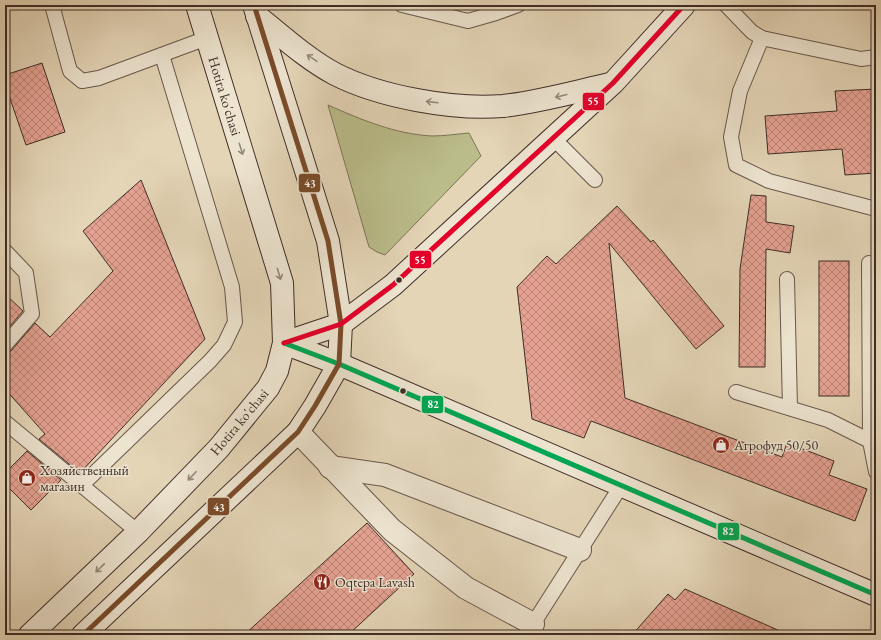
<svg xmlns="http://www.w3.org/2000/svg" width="881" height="640" font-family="'EB Garamond',serif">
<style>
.grass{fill:#babc8a;stroke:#7c7458}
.building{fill:url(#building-cross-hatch);stroke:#3f2d27}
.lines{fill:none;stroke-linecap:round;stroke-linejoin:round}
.service-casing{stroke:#68574b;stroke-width:16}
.minor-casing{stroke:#68574b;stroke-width:24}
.secondary-casing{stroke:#3f2d27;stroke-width:24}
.service{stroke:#ede4d0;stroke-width:14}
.minor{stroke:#ede4d0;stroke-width:22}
.secondary{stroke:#ede4d0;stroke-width:22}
.bus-1-casing{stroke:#ede4d0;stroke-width:8}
.bus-2-casing{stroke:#ede4d0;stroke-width:8}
.bus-3-casing{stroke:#ede4d0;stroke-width:8}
.bus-1{stroke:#00a651;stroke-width:5}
.bus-2{stroke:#7a4b2a;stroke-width:5}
.bus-3{stroke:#e4002b;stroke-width:5}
.oneway{stroke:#96887c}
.bus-dot{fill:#3f2d27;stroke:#ede4d0;stroke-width:1.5}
.labels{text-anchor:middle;stroke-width:3;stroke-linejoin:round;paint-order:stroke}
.street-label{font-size:14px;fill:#3f2d27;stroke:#ede4d0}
.poi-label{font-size:14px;fill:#3f2d27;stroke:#ede4d0;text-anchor:start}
.line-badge{stroke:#ede4d0;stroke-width:1.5}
.badge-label{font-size:11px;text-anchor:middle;font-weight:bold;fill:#fff}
</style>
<defs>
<pattern id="building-cross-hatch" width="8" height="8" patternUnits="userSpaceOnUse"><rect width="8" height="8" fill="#e5a292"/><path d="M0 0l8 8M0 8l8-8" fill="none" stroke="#bb8477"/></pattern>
</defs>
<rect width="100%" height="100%" fill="#e4d5b7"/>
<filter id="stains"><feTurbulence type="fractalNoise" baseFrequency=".005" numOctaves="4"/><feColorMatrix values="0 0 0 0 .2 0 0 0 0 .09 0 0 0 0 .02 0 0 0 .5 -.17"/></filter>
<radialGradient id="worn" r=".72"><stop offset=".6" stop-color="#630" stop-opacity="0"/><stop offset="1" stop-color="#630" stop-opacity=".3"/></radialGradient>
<path class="grass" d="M 328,105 C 362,120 395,134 432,136 C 444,136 457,134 469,133 L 481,156 L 385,255 L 377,252 L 369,247 Z"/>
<g class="building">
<polygon points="42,63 65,132 26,145 5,84 5,75"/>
<polygon points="876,89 876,173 845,175 842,149 768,154 765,116 837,111 835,91"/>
<polygon points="141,180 205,339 80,473 39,439 45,434 5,389 5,353 11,351 35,323 50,337 113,271 83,231"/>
<polygon points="751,195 766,196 766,222 794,226 790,253 766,249 765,367 739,367 740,269"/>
<polygon points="617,206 651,242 653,240 724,326 696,349 609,243 625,398 782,457 787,443 834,461 829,475 867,489 855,521 591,421 584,438 532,419 517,287 547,256 556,264"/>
<rect x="819" y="261" width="30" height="135"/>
<polygon points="5,294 23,311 5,332"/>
<polygon points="27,451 61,480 31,510 5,484 5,473"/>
<polygon points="367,523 414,574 348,635 244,635"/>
<polygon points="685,589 789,635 632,635 668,594 675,600"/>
</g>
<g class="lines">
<g class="service-casing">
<g id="service">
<polyline points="52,5 70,71 82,81 99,78 207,38"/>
<polyline points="402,5 468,21 496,13 518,5"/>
<polyline points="726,5 752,32 762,38 861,59 876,57"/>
<polyline points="762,38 740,91 731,137 736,165 769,181 876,209"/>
<polyline points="553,138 595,180"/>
<polyline points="5,251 26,273 32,314 5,345"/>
<polyline points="869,263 870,441 876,472"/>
<polyline points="787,279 790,408"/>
<polyline points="736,392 828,420 870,441"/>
<polyline points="5,422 138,532"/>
<polyline points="82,485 210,361 224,345 235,322 232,287 162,55"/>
<polyline points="537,635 533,624 621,486"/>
</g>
</g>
<g class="minor-casing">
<g id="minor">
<polyline points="298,432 392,530 466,588 533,624"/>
<polyline points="330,467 385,475 580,550"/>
</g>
</g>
<g class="secondary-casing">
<g id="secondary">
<path d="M 257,16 C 282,36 307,59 335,74 C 380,97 453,110 503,106 C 539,102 574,92 610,84"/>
<polyline points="284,343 339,364 876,595"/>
<polyline points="284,343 341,324 393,285 613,83 684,5"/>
<polyline points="30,635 138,532 219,448 268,388 277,371 284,343 282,283 197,5"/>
<polyline points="83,635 298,432 315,406 339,364 341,324 328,241 254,5"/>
</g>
</g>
<use href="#service" class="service"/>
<use href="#minor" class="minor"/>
<use href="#secondary" class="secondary"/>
<g class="bus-1-casing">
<polyline id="bus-1" points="284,343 339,364 876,595"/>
</g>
<g class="bus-2-casing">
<polyline id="bus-2" points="83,635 298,432 315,406 339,364 341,324 328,241 254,5"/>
</g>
<g class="bus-3-casing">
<polyline id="bus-3" points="284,343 341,324 393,285 613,83 684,5"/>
</g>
<use href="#bus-1" class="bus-1"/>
<use href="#bus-2" class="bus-2"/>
<use href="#bus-3" class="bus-3"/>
</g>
<defs><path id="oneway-shaft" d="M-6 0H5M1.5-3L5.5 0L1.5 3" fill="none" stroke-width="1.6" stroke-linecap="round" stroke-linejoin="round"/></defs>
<g class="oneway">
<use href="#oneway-shaft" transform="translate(312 58) rotate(-146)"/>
<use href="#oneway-shaft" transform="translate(561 96) rotate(166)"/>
<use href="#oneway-shaft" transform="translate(432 102) rotate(-173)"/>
<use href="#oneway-shaft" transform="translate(241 149) rotate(73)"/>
<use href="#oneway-shaft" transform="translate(279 274) rotate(73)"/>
<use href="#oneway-shaft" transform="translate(192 476) rotate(134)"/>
<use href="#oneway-shaft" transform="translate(100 568) rotate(136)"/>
</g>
<defs>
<g id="shop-disc" transform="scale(0.9)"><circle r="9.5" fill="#8f2418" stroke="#ede4d0"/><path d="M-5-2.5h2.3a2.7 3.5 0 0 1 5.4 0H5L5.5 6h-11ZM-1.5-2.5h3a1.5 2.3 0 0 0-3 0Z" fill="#fff"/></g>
<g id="restaurant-disc" transform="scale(0.9)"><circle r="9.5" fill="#8f2418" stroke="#ede4d0"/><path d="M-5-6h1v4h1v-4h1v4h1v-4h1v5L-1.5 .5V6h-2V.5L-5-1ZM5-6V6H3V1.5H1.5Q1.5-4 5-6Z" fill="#fff"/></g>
</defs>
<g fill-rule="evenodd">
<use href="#shop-disc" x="721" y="445"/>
<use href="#shop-disc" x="27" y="478"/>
<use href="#restaurant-disc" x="322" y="582"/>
</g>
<g class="bus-dot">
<circle cx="399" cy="280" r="3.5"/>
<circle cx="403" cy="391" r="3.5"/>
</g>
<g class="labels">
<g class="street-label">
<text transform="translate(225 96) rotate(73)" y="5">Hotira ko'chasi</text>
<text transform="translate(239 422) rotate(-50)" y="5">Hotira ko'chasi</text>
</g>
<g class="poi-label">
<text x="734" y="450">Агрофуд 50/50</text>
<text x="40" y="475">Хозяйственный<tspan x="40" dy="16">магазин</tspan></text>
<text x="335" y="587">Oqtepa Lavash</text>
</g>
</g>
<g class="line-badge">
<rect x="582" y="92" width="23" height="19" rx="4" fill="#e4002b"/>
<rect x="298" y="173" width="23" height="20" rx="4" fill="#7a4b2a"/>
<rect x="409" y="250" width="23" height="19" rx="4" fill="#e4002b"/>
<rect x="421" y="395" width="23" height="19" rx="4" fill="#00a651"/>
<rect x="207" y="497" width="23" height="19" rx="4" fill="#7a4b2a"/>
<rect x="717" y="522" width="23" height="19" rx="4" fill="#00a651"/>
</g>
<g class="badge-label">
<text x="593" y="105">55</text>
<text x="310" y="187">43</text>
<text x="420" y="264">55</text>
<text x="433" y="408">82</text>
<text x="219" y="511">43</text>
<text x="728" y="535">82</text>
</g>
<rect width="881" height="640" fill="none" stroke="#e4d5b7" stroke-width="20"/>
<rect x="6" y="6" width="869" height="628" fill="none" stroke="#3f2d27" stroke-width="2"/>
<rect x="10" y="10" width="861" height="620" fill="none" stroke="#3f2d27"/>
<rect width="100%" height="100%" filter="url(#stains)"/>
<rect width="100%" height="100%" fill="url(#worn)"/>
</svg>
